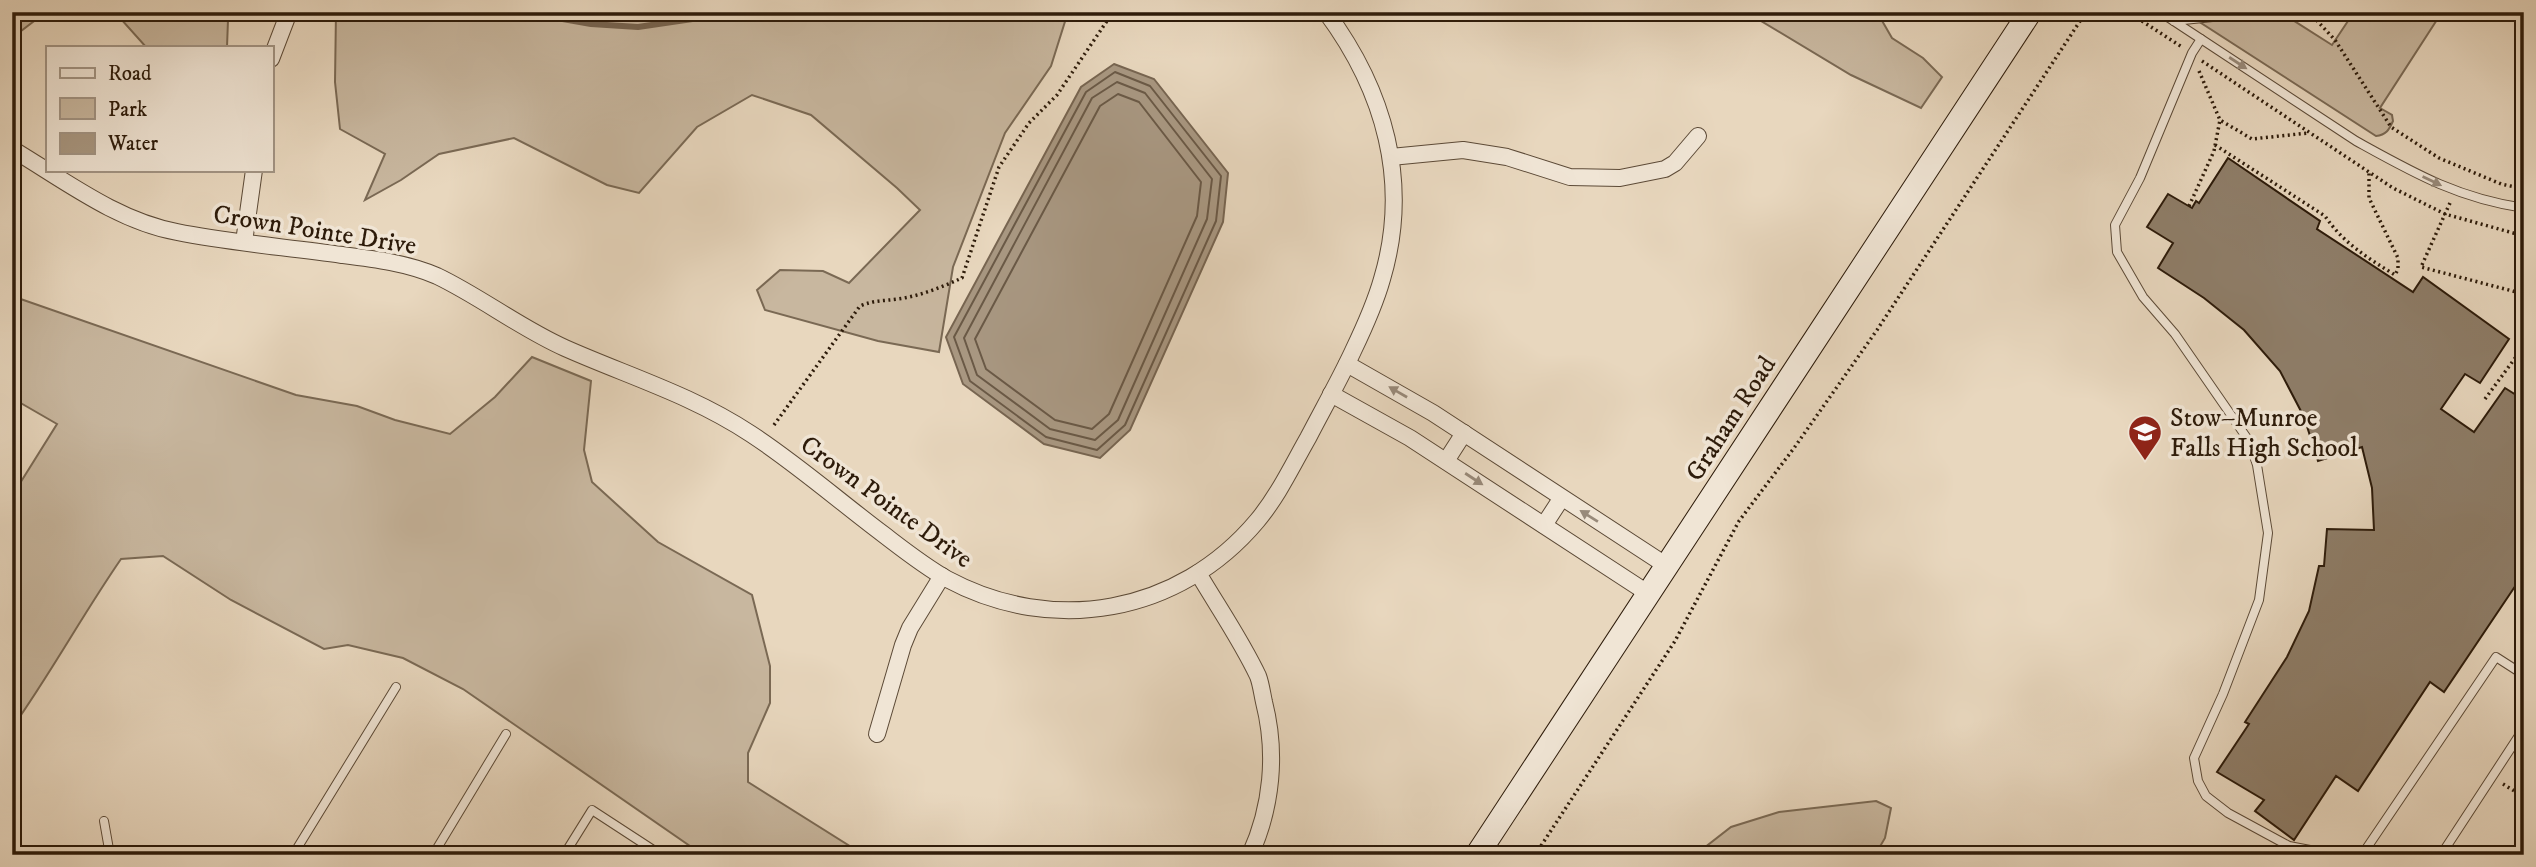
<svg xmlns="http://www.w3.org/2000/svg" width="2536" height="867" font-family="'IM FELL DW Pica',serif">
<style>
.green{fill:#c8b79f;stroke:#7a6954;stroke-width:2}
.water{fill:#a89781;stroke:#776551;stroke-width:2}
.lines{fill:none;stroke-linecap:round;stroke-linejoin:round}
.shore{stroke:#6a5946;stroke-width:2}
.stream{stroke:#776551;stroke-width:6}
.building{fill:#8e7d68;stroke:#2d1b0a;stroke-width:2}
.lane-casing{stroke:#5c4a37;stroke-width:10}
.street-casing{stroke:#5c4a37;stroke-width:18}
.secondary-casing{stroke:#2d1b0a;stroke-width:25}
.path{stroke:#2d1b0a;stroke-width:3.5;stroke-dasharray:2 3.5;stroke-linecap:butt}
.lane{stroke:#f0e5d5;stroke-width:8}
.street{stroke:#f0e5d5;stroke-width:16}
.secondary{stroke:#f0e5d5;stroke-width:23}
.oneway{fill:#988a7a}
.labels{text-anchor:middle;stroke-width:7;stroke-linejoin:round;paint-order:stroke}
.street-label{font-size:26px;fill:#2d1b0a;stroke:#f0e5d5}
.poi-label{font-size:26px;fill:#2d1b0a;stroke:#f0e5d5;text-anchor:start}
</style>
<rect width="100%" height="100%" fill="#e8d7be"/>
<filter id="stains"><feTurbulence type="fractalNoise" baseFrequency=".00286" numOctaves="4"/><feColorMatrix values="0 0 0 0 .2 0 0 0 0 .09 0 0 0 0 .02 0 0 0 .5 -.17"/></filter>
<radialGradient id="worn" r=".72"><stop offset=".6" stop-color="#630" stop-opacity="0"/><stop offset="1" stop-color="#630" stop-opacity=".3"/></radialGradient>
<g class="green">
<polygon points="12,12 46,12 21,31 12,26"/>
<polygon points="110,12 222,12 228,20 227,47 146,47 121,19"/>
<polygon points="336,12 1068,12 1051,66 1005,133 953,267 939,352 878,341 765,310 757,290 780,270 823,271 849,283 920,210 897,188 811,115 752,95 697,127 639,193 607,185 514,138 439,154 401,180 365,200 385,154 340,129 335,82"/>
<polygon points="1746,12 1877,12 1892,38 1923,58 1942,77 1921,108 1851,75"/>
<path d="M 2184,12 L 2280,12 L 2332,45 L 2354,12 L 2442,12 L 2380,108 L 2392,115 L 2393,121 C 2389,130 2386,135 2376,136 Z"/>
<path d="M 12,296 L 296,395 L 357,406 L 395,420 L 450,434 L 495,397 L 532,357 L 591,381 L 584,450 L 592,482 L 658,542 L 752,595 L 770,666 L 770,703 L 748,753 L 748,782 L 864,855 L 703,855 L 463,689 L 403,658 L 348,645 L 324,649 L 231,600 L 163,556 L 121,559 C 83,614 51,673 12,728 L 12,496 L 57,424 L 12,398 Z"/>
<polygon points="1876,801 1891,808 1885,838 1875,855 1695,855 1731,827 1779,812"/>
</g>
<polygon class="water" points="1114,64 1154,79 1228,173 1223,222 1130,430 1100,458 1044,444 963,384 946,337 1081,87"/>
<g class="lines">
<g class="shore">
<polygon points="1115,72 1150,86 1221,176 1216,221 1125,425 1097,450 1046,437 970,381 954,337 1086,92"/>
<polygon points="1117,82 1145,93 1212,179 1207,219 1118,420 1095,440 1050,429 977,375 964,338 1092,98"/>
<polygon points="1118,94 1139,102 1201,182 1197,216 1109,414 1092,429 1055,420 986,369 975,339 1100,106"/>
</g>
<g class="stream">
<polyline points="523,12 591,24 638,27 740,12"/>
<polyline points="753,12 803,17 832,12"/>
</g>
</g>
<polygon class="building" points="2228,158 2320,221 2317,229 2413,292 2423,277 2509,339 2480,383 2465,374 2441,409 2474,432 2505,388 2524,400 2524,573 2444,692 2430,682 2358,791 2336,776 2294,840 2255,811 2264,800 2217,772 2249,724 2245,722 2287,657 2309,611 2319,566 2324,566 2327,529 2374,530 2372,488 2362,447 2318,461 2304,417 2280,371 2244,330 2204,298 2158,268 2173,243 2147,227 2168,194 2192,208 2196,201 2199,203"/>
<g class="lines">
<g class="lane-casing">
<g id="lane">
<path d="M 2160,12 L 2356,141 C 2414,173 2457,198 2524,208"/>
<polyline points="2174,21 2222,16 2232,12"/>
<polyline points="2201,39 2192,53 2140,178 2115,225 2117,252 2143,297 2175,334 2249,441 2257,465 2268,533 2259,600 2223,694 2194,758 2198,781 2206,796 2228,813 2289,846 2336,855"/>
<polyline points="104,821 110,855"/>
<polyline points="293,855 396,687"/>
<polyline points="433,855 506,734"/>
<polyline points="564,855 592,810 661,855"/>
<polyline points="2362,855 2496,657 2524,675"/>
<polyline points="2441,855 2524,728"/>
</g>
</g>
<g class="street-casing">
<g id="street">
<polyline points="271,59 289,12"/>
<path d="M 12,149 C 64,180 117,221 177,232 C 231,243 287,247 342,255 C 374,259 407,263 437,276 C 481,297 520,328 565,348 C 628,376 692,395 751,434 C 797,464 839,501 883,534 C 904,550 924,566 947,579 C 1053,636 1179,614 1257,521 C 1278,496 1292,466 1308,438 C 1323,409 1339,381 1353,351 C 1364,328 1375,304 1382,279 C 1411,182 1384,90 1326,12"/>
<polyline points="1391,157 1463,150 1507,157 1570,177 1620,178 1665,169 1675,163 1698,136"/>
<polyline points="244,242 254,170"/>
<polyline points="1347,364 1433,413 1667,566"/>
<polyline points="1331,394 1410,438 1649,594"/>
<polyline points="1446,461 1464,433"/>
<polyline points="1544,525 1561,499"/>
<path d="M 1198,573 C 1218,607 1241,640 1258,676 C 1261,684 1262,693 1264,702 C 1277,753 1272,807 1250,855"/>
<polyline points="877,734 903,645 910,628 942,576"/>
</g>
</g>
<g class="secondary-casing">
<polyline id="secondary" points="1477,855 2030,12"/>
</g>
<g class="path">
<polyline points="2128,12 2182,47"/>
<polyline points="2309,12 2335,40 2391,127 2439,158 2501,184 2524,189"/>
<polyline points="2202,61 2393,188 2445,214 2524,236"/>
<polyline points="2199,71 2220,120 2252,139 2308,133"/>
<path d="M 2215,145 L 2325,216 C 2343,243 2368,258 2395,275 L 2398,269 L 2398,258 L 2369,198 L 2369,173"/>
<polyline points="2450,203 2421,267 2520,293 2524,265"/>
<polyline points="2189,206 2214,151 2220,120"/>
<polyline points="2485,399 2524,346"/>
<path d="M 774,425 L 860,306 C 874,300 884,301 898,299 C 920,296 942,287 962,278 L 999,167 L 1029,123 L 1057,95 L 1113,12"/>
<polyline points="2503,784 2524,797"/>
<polyline points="1535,855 1675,641 1739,521 1794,448 1877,330 2086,12"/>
</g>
<use href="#lane" class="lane"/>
<use href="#street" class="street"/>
<use href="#secondary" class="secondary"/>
</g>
<defs><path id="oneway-solid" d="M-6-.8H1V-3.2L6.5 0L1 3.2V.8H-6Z" transform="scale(1.75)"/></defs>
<g class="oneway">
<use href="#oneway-solid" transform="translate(2238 63) rotate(33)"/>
<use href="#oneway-solid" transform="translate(2432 181) rotate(26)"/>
<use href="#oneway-solid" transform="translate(1398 392) rotate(-150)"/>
<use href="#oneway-solid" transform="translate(1474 479) rotate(33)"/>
<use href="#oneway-solid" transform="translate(1589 516) rotate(-148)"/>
</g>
<defs>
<g id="school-pin" transform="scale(1.75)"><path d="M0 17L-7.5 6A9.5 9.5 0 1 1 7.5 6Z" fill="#8f2418" stroke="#f0e5d5"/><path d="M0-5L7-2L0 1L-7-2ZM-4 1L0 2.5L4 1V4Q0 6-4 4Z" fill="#fff"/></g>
</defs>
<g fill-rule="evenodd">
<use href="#school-pin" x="2145" y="432"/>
</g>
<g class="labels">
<g class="street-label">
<text transform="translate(315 229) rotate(9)" y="9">Crown Pointe Drive</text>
<text transform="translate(1730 418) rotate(-57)" y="9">Graham Road</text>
<text transform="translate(887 501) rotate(36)" y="9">Crown Pointe Drive</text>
</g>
<g class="poi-label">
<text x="2170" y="426">Stow–Munroe<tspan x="2170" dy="30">Falls High School</tspan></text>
</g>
</g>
<rect width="2536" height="867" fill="none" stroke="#e8d7be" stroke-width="42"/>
<rect x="14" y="14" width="2508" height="839" fill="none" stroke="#2d1b0a" stroke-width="3.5"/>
<rect x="21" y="21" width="2494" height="825" fill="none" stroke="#2d1b0a" stroke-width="2"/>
<rect x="46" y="46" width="228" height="126" fill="#f0e5d5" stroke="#a29484" stroke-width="2"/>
<rect x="60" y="68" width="35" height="10" fill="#f0e5d5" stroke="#a29484" stroke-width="2"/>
<text x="108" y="80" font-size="21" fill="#2d1b0a">Road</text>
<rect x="60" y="98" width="35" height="21" fill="#c8b79f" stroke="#a29484" stroke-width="2"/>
<text x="108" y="116" font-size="21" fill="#2d1b0a">Park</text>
<rect x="60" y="133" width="35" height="21" fill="#a89781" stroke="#a29484" stroke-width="2"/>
<text x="108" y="150" font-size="21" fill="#2d1b0a">Water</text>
<rect width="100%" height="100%" filter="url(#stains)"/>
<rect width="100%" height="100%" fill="url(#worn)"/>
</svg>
